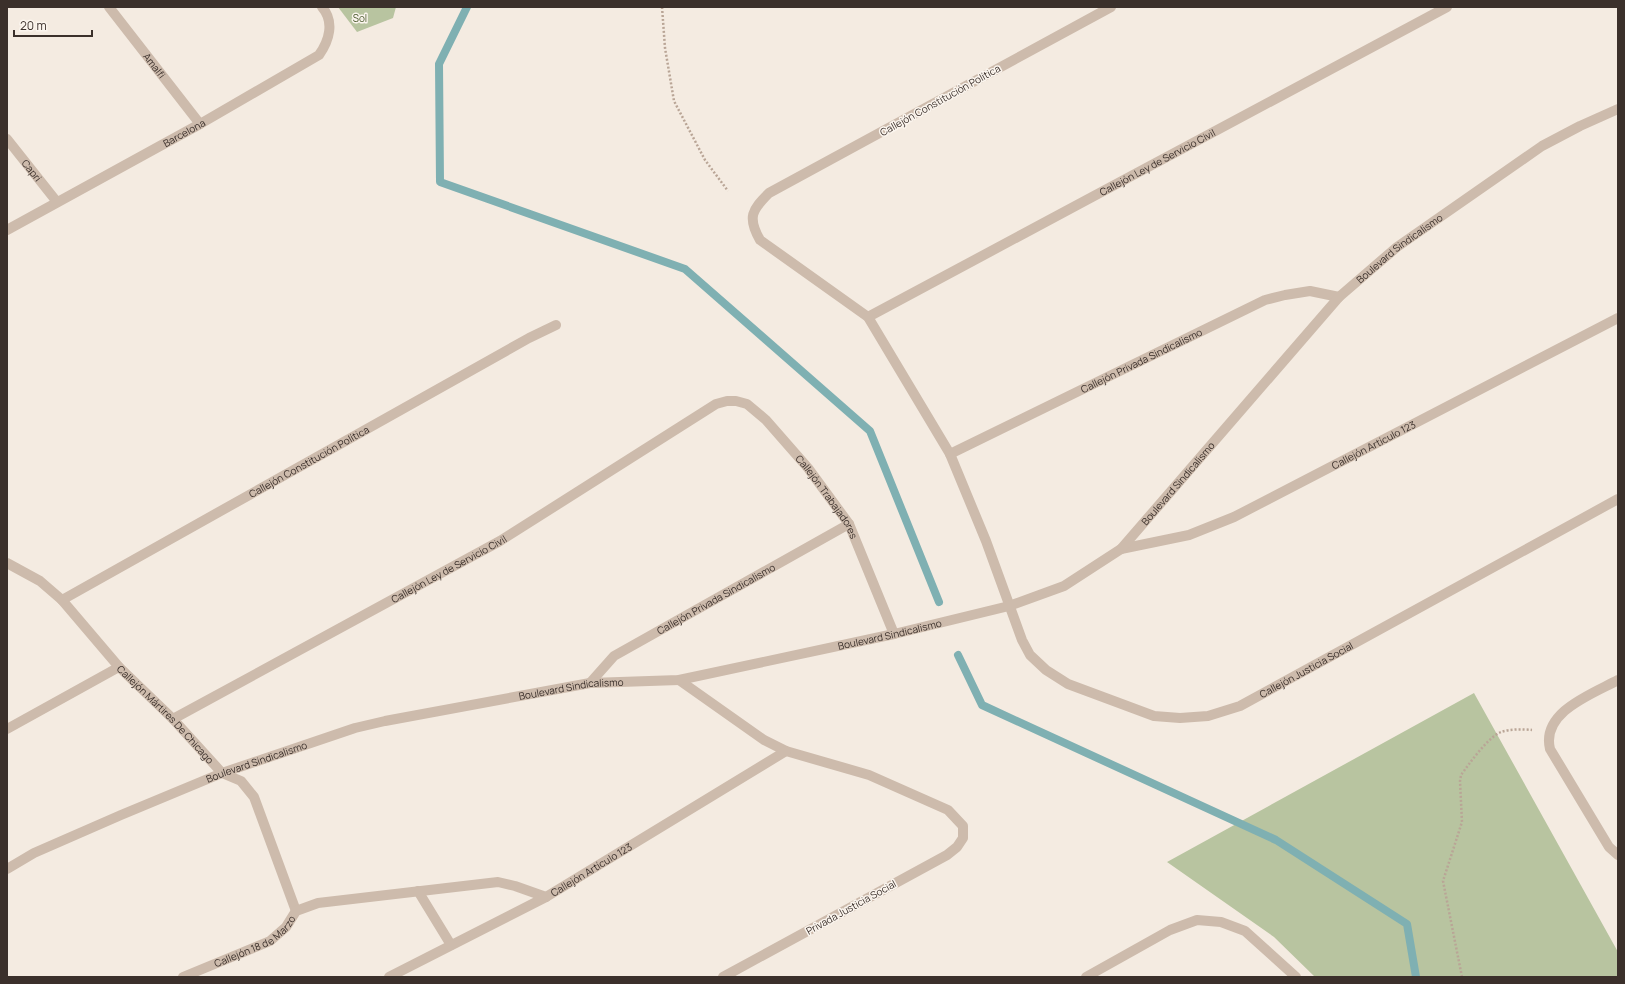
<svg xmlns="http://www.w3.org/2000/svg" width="1625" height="984" font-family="Manrope,sans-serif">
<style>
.green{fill:#b8c4a0}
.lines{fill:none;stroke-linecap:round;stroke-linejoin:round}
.stream{stroke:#7fb0b2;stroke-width:8}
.path{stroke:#b9a596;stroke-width:2.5;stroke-dasharray:2 2;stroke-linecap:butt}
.minor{stroke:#cdbbac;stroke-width:10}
.labels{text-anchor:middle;stroke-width:3;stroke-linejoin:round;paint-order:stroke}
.park-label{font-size:10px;fill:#4a5a2e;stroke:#fbf5ee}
.street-label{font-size:10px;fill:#3b302b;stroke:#fbf5ee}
</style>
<rect width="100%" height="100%" fill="#f4ebe1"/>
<g class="green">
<polygon points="338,7 396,7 393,18 357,32"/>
<polygon points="1474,693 1618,952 1618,977 1315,977 1274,937 1167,862"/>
</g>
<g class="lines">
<g class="stream">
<polyline points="467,7 439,64 440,182 685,269 870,431 939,602"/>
<polyline points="958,655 982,705 1276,840 1407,924 1416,977"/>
</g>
<g class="path">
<polyline points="662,7 665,48 674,101 705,160 728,191"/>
<path d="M 1462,977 L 1443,881 L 1462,822 L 1460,781 L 1461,775 C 1469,764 1488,737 1501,732 C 1510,729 1523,729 1532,730"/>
</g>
<g class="minor">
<path id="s1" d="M 109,7 L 200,124"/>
<path id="s2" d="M 1111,7 L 769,193 C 752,210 747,217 760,240 L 868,317 L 950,454 L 986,541 L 1022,640 L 1030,655 L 1046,670 L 1068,684 L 1154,716 L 1180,718 L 1208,716 L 1240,706 L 1618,499"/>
<path id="s3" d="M 7,139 L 57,202"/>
<path id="s4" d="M 7,230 L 200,124 L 319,55 C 329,41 335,22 322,7"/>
<path id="s5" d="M 868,317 L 1447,7"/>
<path id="s6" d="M 950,454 L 1265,300 L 1285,295 L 1310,291 L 1339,297"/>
<path id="s7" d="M 1121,549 L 1189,535 L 1234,517 L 1618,318"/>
<path id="s8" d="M 7,563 L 40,581 L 62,600 L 119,667 L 173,719 L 222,773 L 241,781 L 254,797 L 296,911"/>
<path id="s9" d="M 62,600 L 529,338 L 556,325"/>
<polyline points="679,680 764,740 786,751 869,775 948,810 963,826 963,838 957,847 947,855 723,977"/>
<path d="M 1618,680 C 1592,694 1541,712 1550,749 L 1609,847 L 1618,855"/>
<path id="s10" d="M 590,683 L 614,656 L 849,524"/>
<path id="s11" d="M 173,719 L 500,541 L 716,404 L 727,401 L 736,401 L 747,404 L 766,420 L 808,468 L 849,524 L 894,634"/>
<polyline points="7,729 119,667"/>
<path id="s12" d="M 7,869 L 34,853 L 121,815 L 222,773 L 355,728 L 385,721 L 590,683 L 679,680 L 894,634 L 1009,606 L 1064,586 L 1121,549 L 1339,297 L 1397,247 L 1542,146 L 1580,126 L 1618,109"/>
<polyline points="418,891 451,945"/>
<path id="s13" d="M 183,977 L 270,941 L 286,927 L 296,911 L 318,903 L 498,882 L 515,886 L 546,897"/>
<path id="s14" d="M 389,977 L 546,897 L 786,751"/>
<polyline points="1086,977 1170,930 1197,920 1221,922 1245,931 1296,977"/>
</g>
</g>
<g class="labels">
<g class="park-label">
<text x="360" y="22">Sol</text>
</g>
<g class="street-label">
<text dy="4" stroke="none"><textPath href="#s1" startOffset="74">Amalfi</textPath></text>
<text transform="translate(940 100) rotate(-29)" y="4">Callejón Constitución Política</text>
<text dy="4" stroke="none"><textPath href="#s4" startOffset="202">Barcelona</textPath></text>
<text dy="4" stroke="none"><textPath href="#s5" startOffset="328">Callejón Ley de Servicio Civil</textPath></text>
<text dy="4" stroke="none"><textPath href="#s3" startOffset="40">Capri</textPath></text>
<text dy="4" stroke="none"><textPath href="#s12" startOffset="1580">Boulevard Sindicalismo</textPath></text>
<text dy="4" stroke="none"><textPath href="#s6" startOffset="213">Callejón Privada Sindicalismo</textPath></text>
<text dy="4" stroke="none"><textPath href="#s7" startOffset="275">Callejón Artículo 123</textPath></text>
<text dy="4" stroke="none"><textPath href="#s9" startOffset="283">Callejón Constitución Política</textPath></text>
<text dy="4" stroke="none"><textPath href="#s12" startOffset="1256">Boulevard Sindicalismo</textPath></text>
<text dy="4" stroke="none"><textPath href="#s11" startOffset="783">Callejón Trabajadores</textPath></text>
<text dy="4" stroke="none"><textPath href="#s11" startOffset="314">Callejón Ley de Servicio Civil</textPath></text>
<text dy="4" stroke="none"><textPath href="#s10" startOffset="153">Callejón Privada Sindicalismo</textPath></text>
<text dy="4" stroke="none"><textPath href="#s12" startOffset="920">Boulevard Sindicalismo</textPath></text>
<text dy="4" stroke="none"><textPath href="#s2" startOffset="1255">Callejón Justicia Social</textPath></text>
<text dy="4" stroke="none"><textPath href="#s12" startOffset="596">Boulevard Sindicalismo</textPath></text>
<text dy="4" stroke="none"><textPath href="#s8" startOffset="221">Callejón Mártires De Chicago</textPath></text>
<text dy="4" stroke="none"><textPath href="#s12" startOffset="272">Boulevard Sindicalismo</textPath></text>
<text dy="4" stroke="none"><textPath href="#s14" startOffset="229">Callejón Artículo 123</textPath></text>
<text transform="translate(851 907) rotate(-29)" y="4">Privada Justicia Social</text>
<text dy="4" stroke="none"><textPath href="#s13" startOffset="81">Callejón 18 de Marzo</textPath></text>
</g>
</g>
<rect width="1625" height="984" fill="none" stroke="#3b302b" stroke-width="16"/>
<path d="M14 30v6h78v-6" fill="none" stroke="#3b302b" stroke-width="2"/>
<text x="20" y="30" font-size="12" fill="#3b302b" stroke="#fbf5ee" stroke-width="3" paint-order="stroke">20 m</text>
</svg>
